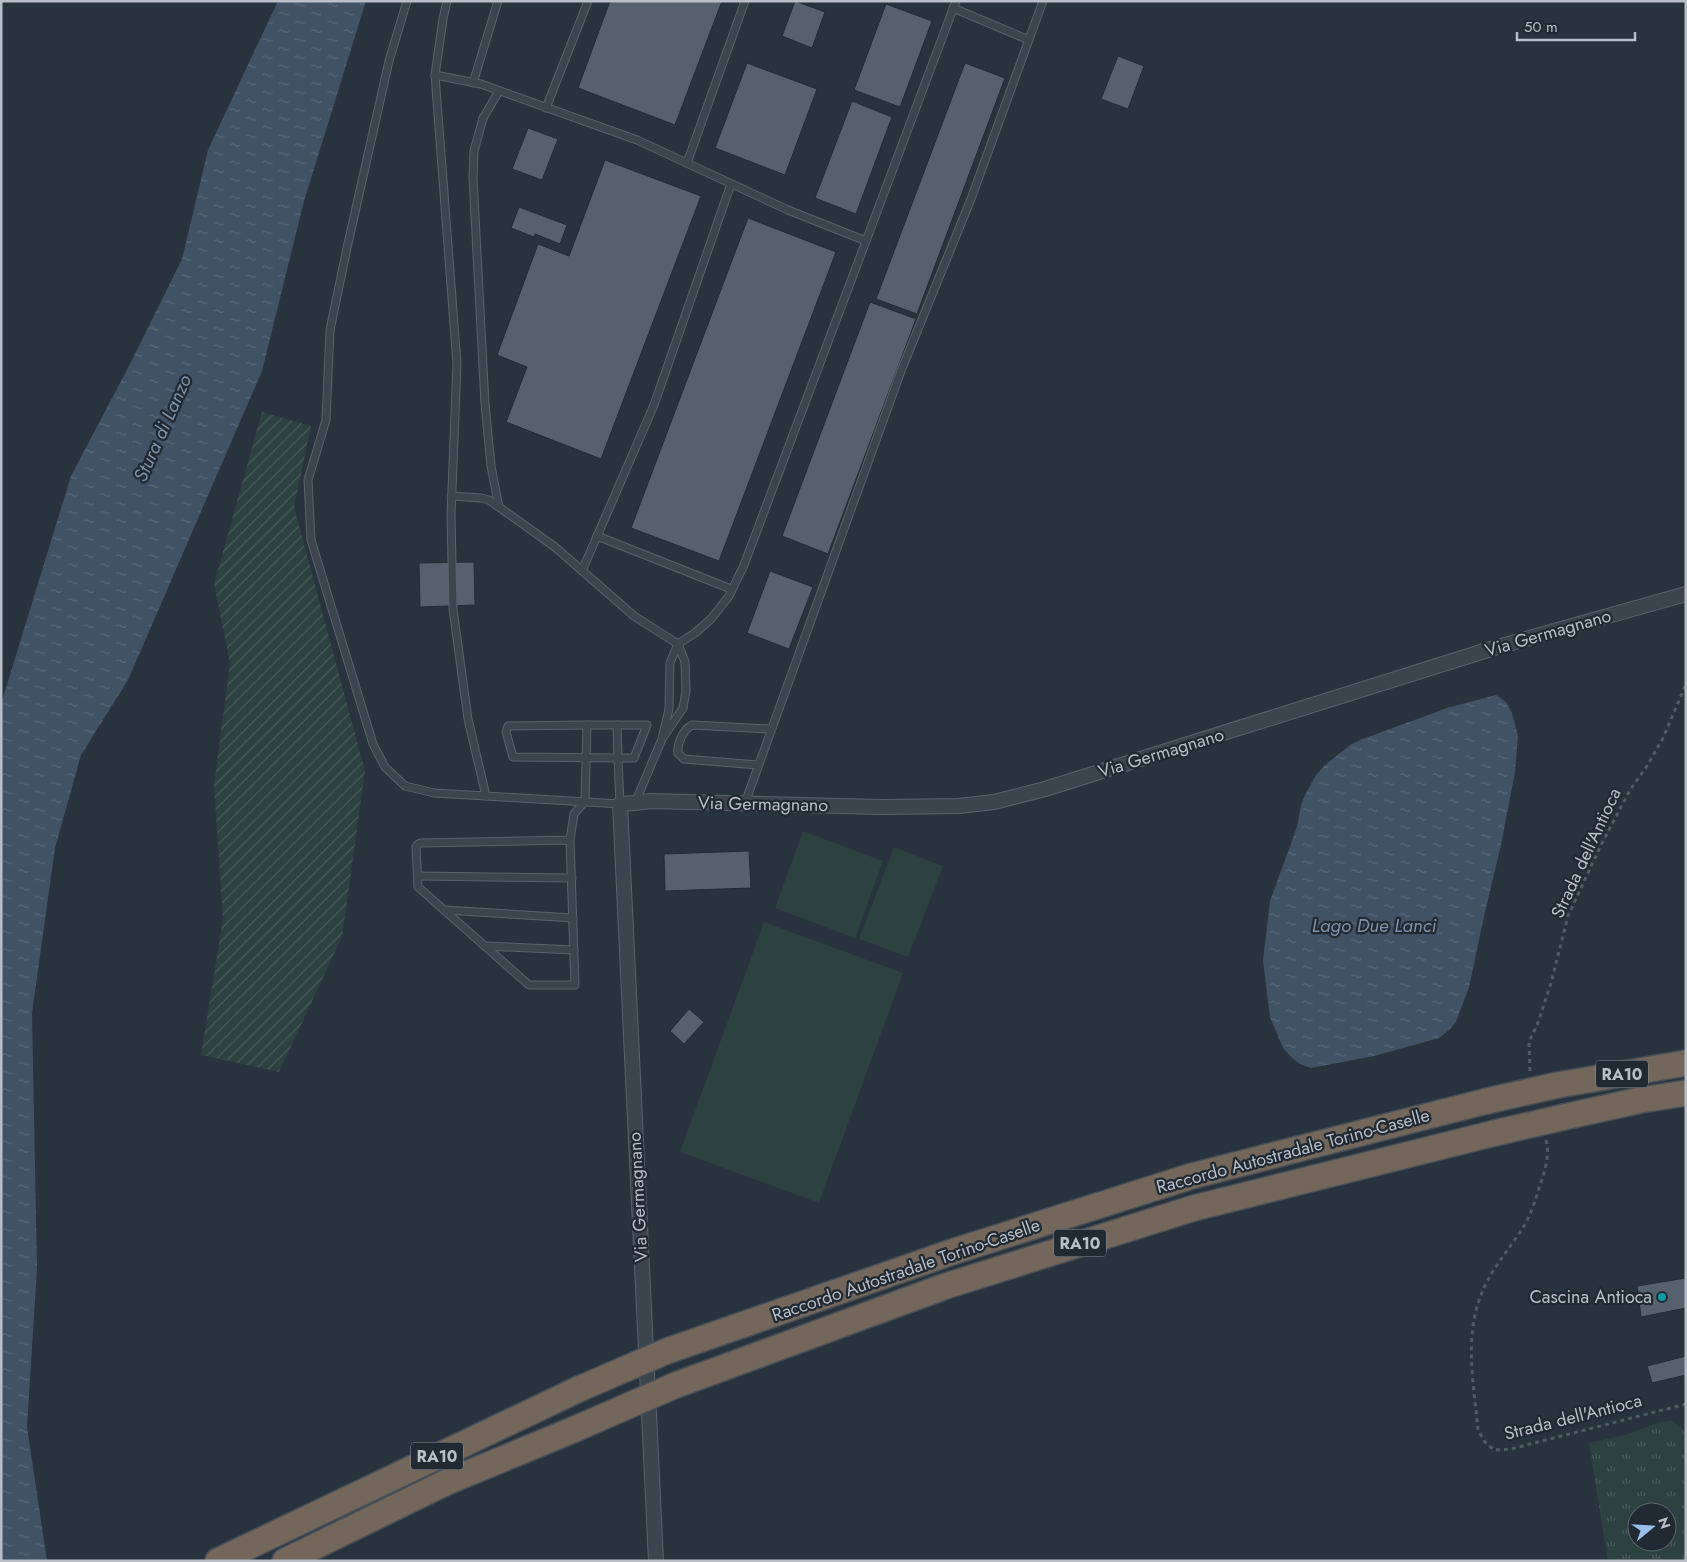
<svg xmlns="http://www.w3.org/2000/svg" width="1687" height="1562" font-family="Jost,sans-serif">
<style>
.grass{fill:url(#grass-tufts);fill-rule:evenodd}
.park{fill:#2d4140}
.garden{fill:url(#garden-furrows)}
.water{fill:url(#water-ripples)}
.building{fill:#56616d;stroke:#232b35}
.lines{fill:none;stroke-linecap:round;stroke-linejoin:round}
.lane-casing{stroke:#5a626b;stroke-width:9}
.street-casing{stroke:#5a626b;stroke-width:16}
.highway-casing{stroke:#474f58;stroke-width:28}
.path{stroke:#4c5e5f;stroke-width:3;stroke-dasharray:4 4;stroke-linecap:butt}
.lane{stroke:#3c444d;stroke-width:7}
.street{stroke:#3c444d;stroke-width:14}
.highway{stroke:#72675a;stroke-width:25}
.highway-bridge-casing{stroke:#474f58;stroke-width:28;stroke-linecap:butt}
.highway-bridge{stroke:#72675a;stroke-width:25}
.culture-dot{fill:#0f9aa8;stroke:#212933;stroke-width:2}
.labels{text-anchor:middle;stroke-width:4.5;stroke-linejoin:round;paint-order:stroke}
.shield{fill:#212933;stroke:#8b929b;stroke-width:1}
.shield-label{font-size:16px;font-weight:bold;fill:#b8bfc8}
.street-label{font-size:18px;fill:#b8bfc8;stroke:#212933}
.poi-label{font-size:18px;fill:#b8bfc8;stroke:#212933;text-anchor:end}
.water-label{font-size:19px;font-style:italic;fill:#7d92a8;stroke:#212933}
</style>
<defs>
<pattern id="grass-tufts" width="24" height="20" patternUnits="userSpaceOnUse" patternTransform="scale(1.25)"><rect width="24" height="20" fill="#2d4140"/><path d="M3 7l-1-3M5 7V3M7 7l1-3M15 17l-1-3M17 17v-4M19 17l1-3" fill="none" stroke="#495b5a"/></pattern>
<pattern id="garden-furrows" width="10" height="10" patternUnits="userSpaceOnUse" patternTransform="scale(1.25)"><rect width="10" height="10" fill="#2d4140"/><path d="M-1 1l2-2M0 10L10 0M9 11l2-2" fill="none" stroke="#495b5a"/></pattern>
<pattern id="water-ripples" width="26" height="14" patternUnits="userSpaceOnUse" patternTransform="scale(1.25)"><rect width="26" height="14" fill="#405264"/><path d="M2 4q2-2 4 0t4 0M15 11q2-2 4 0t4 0" fill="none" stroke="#5a6979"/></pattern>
</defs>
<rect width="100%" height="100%" fill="#28333d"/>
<path class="grass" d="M 1673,1421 L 1682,1428 L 1686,1439 L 1686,1561 L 1608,1561 L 1589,1443 L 1625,1435 L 1660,1422 ZM 1637,1512 L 1667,1512 L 1667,1542 L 1637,1542 Z"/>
<g class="park">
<polygon points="803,831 883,861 855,938 775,908"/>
<polygon points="894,847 943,866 908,957 859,939"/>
<polygon points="764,922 903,973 819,1203 680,1152"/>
</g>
<polygon class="garden" points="262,412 311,426 294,507 365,771 342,937 279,1072 201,1055 223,919 214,785 230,663 214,584"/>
<g class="water">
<polygon points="278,1 366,1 304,201 262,371 128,680 81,755 55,848 32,1013 37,1268 27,1427 47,1561 1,1561 1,704 71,476 131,362 182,259 208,150"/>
<polygon points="1496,695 1506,702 1512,713 1518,736 1515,772 1501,845 1485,912 1469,987 1456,1022 1449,1030 1439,1038 1374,1056 1311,1068 1300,1064 1291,1057 1283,1048 1270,1017 1263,961 1270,901 1297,827 1301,805 1305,795 1316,775 1324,766 1350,745 1360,740 1447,708"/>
</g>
<g class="building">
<polygon points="610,1 722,1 675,125 578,88"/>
<polygon points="795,1 825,12 812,48 782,36"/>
<polygon points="886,4 932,21 900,107 854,90"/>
<polygon points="1118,56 1144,66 1128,109 1101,99"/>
<polygon points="747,63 817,89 785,175 715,148"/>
<polygon points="965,63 1005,78 917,314 876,299"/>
<polygon points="852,101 892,117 856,214 815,198"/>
<polygon points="528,128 558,139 542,180 512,169"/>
<polygon points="605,160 701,196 601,459 506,422 527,367 497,355 538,244 569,256"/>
<polygon points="519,207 567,225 560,244 535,234 534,237 511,228"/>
<polygon points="748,218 836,252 719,561 631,528"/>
<polygon points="870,302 916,319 828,554 782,536"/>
<polygon points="474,562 475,605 420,607 419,563"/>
<polygon points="770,571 813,587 789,649 747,633"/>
<polygon points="749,851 751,888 665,891 664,854"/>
<polygon points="689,1009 704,1022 684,1044 670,1031"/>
<polygon points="1686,1278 1686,1308 1641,1317 1637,1286"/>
<polygon points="1686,1356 1686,1375 1652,1383 1647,1366"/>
</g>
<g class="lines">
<g class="lane-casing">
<g id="lane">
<polyline points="407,1 389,61 347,248 330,330 326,420 308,480 311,540 373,744 385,767 405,786 434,793 486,796"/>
<polyline points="447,1 443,19 435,75 457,364 451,515 453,609 468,719 486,796 620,804 618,758 634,758 647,725 617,725"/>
<polyline points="953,8 1029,40"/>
<polyline points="435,75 481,84 637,140 788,210 866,241 744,565 729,596 711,619 695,633 678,644 670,663 669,709 662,739 635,803"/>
<polyline points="473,83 498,1"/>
<polyline points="546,108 588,1"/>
<polyline points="687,163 745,1"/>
<polyline points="866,241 956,1"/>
<polyline points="451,496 481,498 489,500 555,547 634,616 678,644 685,662 686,691 683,708 664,736"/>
<polyline points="499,507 491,466 485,404 473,178 474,151 483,118 499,91"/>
<polyline points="597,536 731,589"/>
<polyline points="582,571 654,405 731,184"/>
<polygon points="587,725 617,725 618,758 513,757 506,732 508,726"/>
<path d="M 758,765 L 684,759 L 678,753 C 677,743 683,730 692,725 L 771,729"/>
<polyline points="745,803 901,371 971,199 1043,1"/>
<polyline points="570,840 421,843 418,844 416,847 418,887 529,985 575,985 570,840 574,814 585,801 587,725"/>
<polyline points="418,876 572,878"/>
<polyline points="444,910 573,918"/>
<polyline points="485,946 574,950"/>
</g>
</g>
<g class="street-casing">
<polyline id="street" points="656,1561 620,804 635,803 651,801 882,807 959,806 994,802 1045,789 1494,648 1686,594"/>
</g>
<g class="highway-casing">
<g id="highway">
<polyline points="1558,1085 1686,1063"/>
<polyline points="1564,1117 1641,1100 1686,1093"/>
<polyline points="667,1351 955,1251 1192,1176 1487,1101"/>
<polyline points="676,1385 946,1286 1194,1208 1495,1133"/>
<polyline points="218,1561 579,1389"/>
<polyline points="285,1561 447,1482 575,1429"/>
</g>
</g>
<g class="path">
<polyline points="1530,1071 1529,1042 1538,1023 1551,983 1568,916 1600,847 1630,790 1647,766 1663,738 1686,684"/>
<path d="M 1546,1140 C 1550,1155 1545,1171 1540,1185 C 1536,1198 1532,1212 1525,1224 C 1511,1248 1491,1268 1481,1295 C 1464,1338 1474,1386 1478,1430 L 1485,1442 L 1494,1450 L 1511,1449 L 1686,1404"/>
</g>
<use href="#lane" class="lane"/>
<use href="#street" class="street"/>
<use href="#highway" class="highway"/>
<g class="highway-bridge-casing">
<g id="highway-bridge">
<polyline points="1487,1101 1558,1085"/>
<polyline points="1495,1133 1564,1117"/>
<polyline points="579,1389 667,1351"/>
<polyline points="575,1429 676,1385"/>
</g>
</g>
<use href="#highway-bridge" class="highway-bridge"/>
</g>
<circle class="culture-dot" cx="1662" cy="1297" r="5"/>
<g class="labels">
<g class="shield">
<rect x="1596" y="1060.5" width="52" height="27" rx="4"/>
<rect x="1054" y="1229.5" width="52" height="27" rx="4"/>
<rect x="411" y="1442.5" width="52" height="27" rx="4"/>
</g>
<g class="shield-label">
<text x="1622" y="1080">RA10</text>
<text x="1080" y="1249">RA10</text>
<text x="437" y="1462">RA10</text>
</g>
<g class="street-label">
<text transform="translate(1548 633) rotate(-16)" y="6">Via Germagnano</text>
<text transform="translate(1161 753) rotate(-17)" y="6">Via Germagnano</text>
<text transform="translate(763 804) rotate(1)" y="6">Via Germagnano</text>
<text transform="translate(1586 853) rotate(-65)" y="6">Strada dell'Antioca</text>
<text transform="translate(1293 1151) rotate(-15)" y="6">Raccordo Autostradale Torino-Caselle</text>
<text transform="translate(638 1197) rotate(-93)" y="6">Via Germagnano</text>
<text transform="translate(906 1270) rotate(-19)" y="6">Raccordo Autostradale Torino-Caselle</text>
<text transform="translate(1573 1417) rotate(-14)" y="6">Strada dell'Antioca</text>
</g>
<g class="poi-label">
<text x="1652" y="1303">Cascina Antioca</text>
</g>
<g class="water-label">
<text transform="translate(162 428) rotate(-66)" y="7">Stura di Lanzo</text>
<text x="1374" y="932">Lago Due Lanci</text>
</g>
</g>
<rect width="1687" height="1562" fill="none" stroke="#b8bfc8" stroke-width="5"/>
<g transform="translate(1652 1527) rotate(72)"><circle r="24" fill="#212933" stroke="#5d656f"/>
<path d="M0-4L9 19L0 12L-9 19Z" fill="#99bfec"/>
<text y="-8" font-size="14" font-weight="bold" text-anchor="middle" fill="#b8bfc8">N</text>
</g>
<path d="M1517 32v8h118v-8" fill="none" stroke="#b8bfc8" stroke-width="2.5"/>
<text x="1524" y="32" font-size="15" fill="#b8bfc8" stroke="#212933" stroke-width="4" paint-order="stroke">50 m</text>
</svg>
